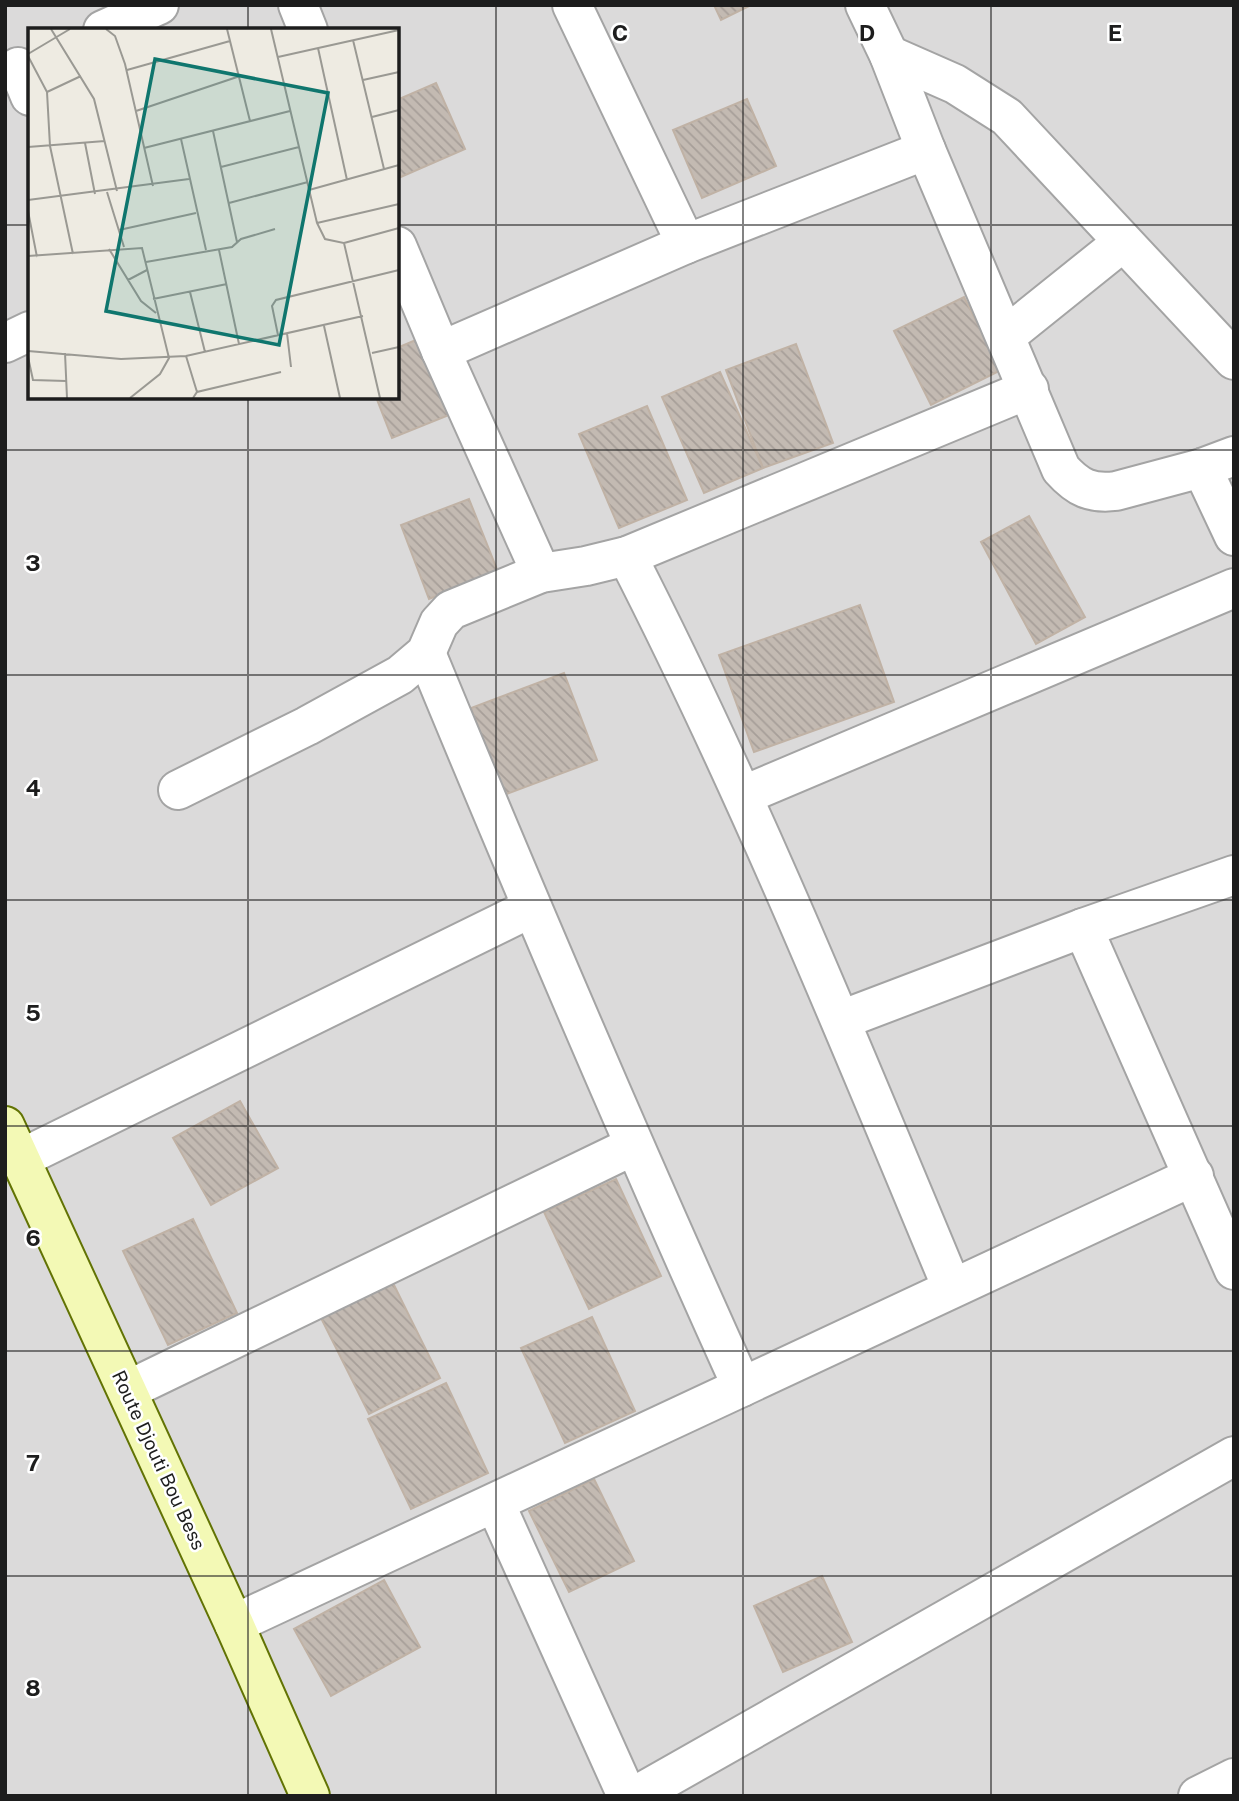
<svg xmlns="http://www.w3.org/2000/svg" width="1239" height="1801" font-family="'Public Sans',sans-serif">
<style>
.residential{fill:#dbdada;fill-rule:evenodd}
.building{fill:url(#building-back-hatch);stroke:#c0b2a5;stroke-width:2}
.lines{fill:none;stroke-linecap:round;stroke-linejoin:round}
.street-casing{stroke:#a4a4a4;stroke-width:42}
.secondary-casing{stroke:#627304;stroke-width:42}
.street{stroke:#fff;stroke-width:38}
.secondary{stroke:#f3f9b5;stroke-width:38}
.grid{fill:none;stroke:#1d1d1d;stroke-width:2;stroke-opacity:0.55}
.labels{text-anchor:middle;stroke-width:5;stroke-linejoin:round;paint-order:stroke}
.street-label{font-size:19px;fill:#1d1d1d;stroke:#fff}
.inset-road{fill:none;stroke:#9a9993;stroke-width:2}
.view{fill:#0f766e;fill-opacity:0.15;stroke:#0f766e;stroke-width:3.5}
.inset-edge{fill:none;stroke:#1d1d1d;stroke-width:3.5}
.grid-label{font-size:23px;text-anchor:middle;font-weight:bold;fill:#1d1d1d;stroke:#fff;stroke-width:5;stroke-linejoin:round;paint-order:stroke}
</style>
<defs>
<pattern id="building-back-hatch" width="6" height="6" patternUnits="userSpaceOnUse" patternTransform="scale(1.75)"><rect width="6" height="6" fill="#c3bab2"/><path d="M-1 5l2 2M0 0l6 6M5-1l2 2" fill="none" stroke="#a79f99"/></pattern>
</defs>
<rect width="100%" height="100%" fill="#eeebe2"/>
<path class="residential" d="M 5,5 L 1234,5 L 1234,1796 L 5,1796 ZM 30,30 L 397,30 L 397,397 L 30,397 Z"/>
<g class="building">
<polygon points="714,5 751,5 721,20"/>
<polygon points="436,83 465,149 401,177 397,168 397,100"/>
<polygon points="747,99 776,166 702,198 673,130"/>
<polygon points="964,297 1001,370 931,405 894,331"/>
<polygon points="418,339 449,415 392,438 376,397 397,397 397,348"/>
<polygon points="796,344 833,443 763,468 726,370"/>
<polygon points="720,372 763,468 704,493 662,397"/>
<polygon points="647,406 687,500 619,528 579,434"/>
<polygon points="469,499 498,572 429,599 401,525"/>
<polygon points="1029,516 1085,617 1036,644 981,542"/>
<polygon points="860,605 894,702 754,752 719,655"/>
<polygon points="564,673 597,760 504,795 471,708"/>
<polygon points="240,1101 278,1168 211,1205 173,1138"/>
<polygon points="616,1179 661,1276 589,1309 544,1212"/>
<polygon points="193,1219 237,1313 168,1345 123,1251"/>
<polygon points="389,1275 440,1378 369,1414 317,1310"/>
<polygon points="592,1317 635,1411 565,1443 521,1348"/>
<polygon points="446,1383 488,1473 411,1509 368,1419"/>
<polygon points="594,1479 634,1561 569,1592 529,1511"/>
<polygon points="822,1576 852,1642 783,1672 754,1606"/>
<polygon points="384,1580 420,1647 331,1696 294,1629"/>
</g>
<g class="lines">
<g class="street-casing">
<g id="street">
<polyline points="298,5 308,30"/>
<polyline points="572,5 686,244"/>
<path d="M 865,5 L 889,55 L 926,150 L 1061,469 C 1078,488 1091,494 1116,491 L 1202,468 L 1234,456"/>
<polyline points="103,30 159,5"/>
<polyline points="889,55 955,84 1007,117 1234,360"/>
<polyline points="18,67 30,96"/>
<polyline points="397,246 441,351 541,573"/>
<polyline points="1006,336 1123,242"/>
<polyline points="5,343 30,331"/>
<polyline points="441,351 686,244 926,150"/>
<polyline points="1202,468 1234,536"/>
<path d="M 627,556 C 749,794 849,1041 952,1288"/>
<path d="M 426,653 C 528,900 632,1144 742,1387"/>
<polyline points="178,790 307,726 400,675 426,653 439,623 451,610 541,573 586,566 627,556 1029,389"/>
<polyline points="744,795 1234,588"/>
<polyline points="1083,928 1234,1270"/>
<polyline points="841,1020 1083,928 1234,875"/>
<polyline points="20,1159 531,908"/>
<polyline points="128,1390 633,1146"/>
<polyline points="495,1503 627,1796"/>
<polyline points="234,1624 1194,1176"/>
<polyline points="635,1796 1234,1456"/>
<polyline points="1198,1796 1234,1778"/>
</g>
</g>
<g class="secondary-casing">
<polyline id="secondary" points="5,1126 234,1624 310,1796"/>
</g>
<use href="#street" class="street"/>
<use href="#secondary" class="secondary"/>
</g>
<path class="grid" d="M 248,5 L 248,30M 496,5 L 496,1796M 743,5 L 743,1796M 991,5 L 991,1796M 5,225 L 30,225M 397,225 L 1234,225M 248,397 L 248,1796M 5,450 L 1234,450M 5,675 L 1234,675M 5,900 L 1234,900M 5,1126 L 1234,1126M 5,1351 L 1234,1351M 5,1576 L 1234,1576"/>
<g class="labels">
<g class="street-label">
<text transform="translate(159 1460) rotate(65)" y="7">Route Djouti Bou Bess</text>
</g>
</g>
<g transform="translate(28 28)">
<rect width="371" height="371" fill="#eeebe2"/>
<path class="inset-road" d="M 23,1 L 66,71 L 89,163M 78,1 L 87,8 L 97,36 L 125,158M 199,1 L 222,93M 243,1 L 289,195 L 297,211 L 316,215 L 352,370M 325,12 L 356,141M 290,20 L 319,152M 0,26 L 42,1M 0,28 L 19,64 L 22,118 L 45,226M 250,29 L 371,2M 99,42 L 202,13M 335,52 L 371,44M 19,64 L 53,48M 108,83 L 212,48M 344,89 L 371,82M 185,103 L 209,214M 153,111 L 178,222M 57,115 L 67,166M 0,119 L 77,113M 116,120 L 262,83M 193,139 L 271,119M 281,162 L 371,137M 79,164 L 96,219M 0,172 L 161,151M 201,175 L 280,154M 0,183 L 9,229M 289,195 L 371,176M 91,202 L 168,185M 316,215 L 371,200M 81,221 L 113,273 L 128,285M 191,222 L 211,316M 0,228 L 114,220 L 141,330 L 132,346 L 102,370M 118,234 L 204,219 L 213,211 L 247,201M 100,252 L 119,242M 162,264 L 177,324M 125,271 L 199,256M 296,298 L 312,370M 259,305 L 263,339M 250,307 L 244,278 L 248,272 L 371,242M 0,323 L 93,331 L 158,328 L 335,288M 37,325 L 39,370M 344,325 L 371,319M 158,328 L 169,364M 0,329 L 5,352 L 38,353M 165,370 L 169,364 L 253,344"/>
<path class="view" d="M 127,31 L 300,65 L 251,317 L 78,283 Z"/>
<rect width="371" height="371" class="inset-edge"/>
</g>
<g class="grid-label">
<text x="620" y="41">C</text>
<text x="867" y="41">D</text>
<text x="1115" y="41">E</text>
<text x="33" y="571">3</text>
<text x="33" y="796">4</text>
<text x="33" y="1021">5</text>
<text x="33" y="1246">6</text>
<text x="33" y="1471">7</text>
<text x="33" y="1696">8</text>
</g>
<rect width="1239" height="1801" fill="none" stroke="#1d1d1d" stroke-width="14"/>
</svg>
